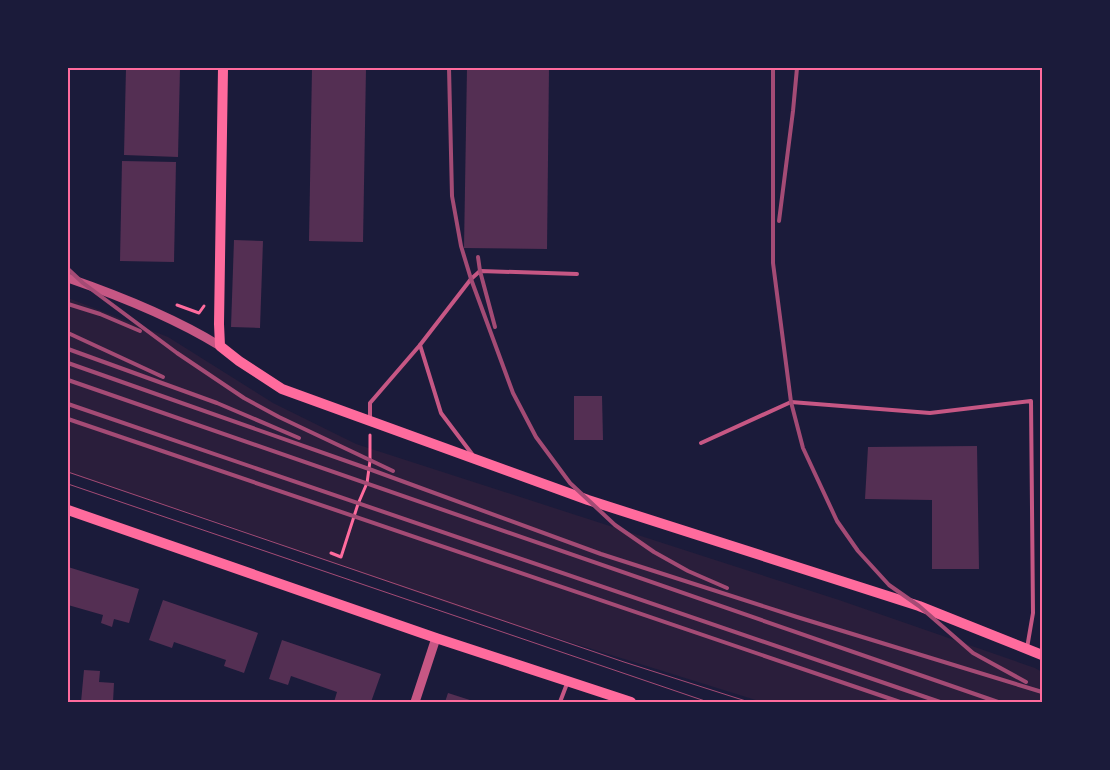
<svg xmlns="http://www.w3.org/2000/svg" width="1110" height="770" font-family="'PT Sans Narrow',sans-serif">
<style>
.green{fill:#2a1e3b}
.building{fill:#542f53}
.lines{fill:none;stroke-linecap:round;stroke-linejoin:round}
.path{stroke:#ff6b9d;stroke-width:3}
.service{stroke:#c65784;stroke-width:4}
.tertiary{stroke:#c65784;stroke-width:9}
.secondary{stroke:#ff6b9d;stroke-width:10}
.tram{stroke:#a44b75;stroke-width:1}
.rail{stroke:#a44b75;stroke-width:4}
.neatline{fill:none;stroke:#ff6b9d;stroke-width:2}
</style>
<rect width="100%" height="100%" fill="#1b1b3a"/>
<polygon class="green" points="68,298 168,337 273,403 356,444 839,600 1035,668 1042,672 1042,702 762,702 464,609 218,522 68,473"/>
<g class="building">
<polygon points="126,68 180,68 178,157 124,155"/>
<polygon points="312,68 366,68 363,242 309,241"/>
<polygon points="467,68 549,68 547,249 464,248"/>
<polygon points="122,161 176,162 174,262 120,261"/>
<polygon points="234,240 263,241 260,328 231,327"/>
<polygon points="574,396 602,396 603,440 574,440"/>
<polygon points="977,446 979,569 932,569 932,500 865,499 868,447"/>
<polygon points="68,567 139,589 129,623 114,619 112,627 101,623 103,615 68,605"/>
<polygon points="163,600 258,633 244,673 224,666 226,660 174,642 172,648 149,640"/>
<polygon points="282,640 381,674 371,702 334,702 337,692 291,676 288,685 269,679"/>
<polygon points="84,670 100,671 99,682 114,683 113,702 81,702"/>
<polygon points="448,693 476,702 445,702"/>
</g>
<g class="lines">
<g class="path">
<polyline points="177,305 199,313 204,306"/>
<polyline points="331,553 341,557 358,504 367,483 370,461 370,435"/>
</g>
<g class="service">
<polyline points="420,345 441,413 472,454"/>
<polyline points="370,420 370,403 420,345 471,279 480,271 577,274"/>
<polyline points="701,443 791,402 930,413 1031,401 1033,613 1027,648"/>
<polyline points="560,702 568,681"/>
</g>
<g class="tertiary">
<path d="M 68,278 C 120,296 173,317 220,346"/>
<polyline points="415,702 436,638"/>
</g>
<g class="secondary">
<polyline points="223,68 219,324 220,346 239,361 282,389 588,500 919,606 1042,655"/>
<polyline points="68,510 436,638 631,702"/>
</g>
<g class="tram">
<polyline points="68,472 624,662 749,702"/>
<polyline points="68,484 708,702"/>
</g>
<g class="rail">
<polyline points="449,68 452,196 461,246 471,279 513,393 536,437 570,483 615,525 654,552 688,571 727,588"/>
<polyline points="773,68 773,263 791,402 803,448 837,521 858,551 889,585 919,606 973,653 1026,682"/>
<polyline points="779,221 793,111 797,68"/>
<polyline points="478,257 480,271 495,327"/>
<polyline points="68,269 83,283 177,353 244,398 279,417 393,471"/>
<polyline points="68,304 100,314 140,331"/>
<polyline points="68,333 163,377"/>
<polyline points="68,349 217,403 299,438"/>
<polyline points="68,363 369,469 601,554 797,617 1042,692"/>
<polyline points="68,380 998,702"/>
<polyline points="68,404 940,702"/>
<polyline points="68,419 900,702"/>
</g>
</g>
<rect width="1110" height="770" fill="none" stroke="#1b1b3a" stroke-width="138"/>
<rect x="69" y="69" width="972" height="632" class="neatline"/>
</svg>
